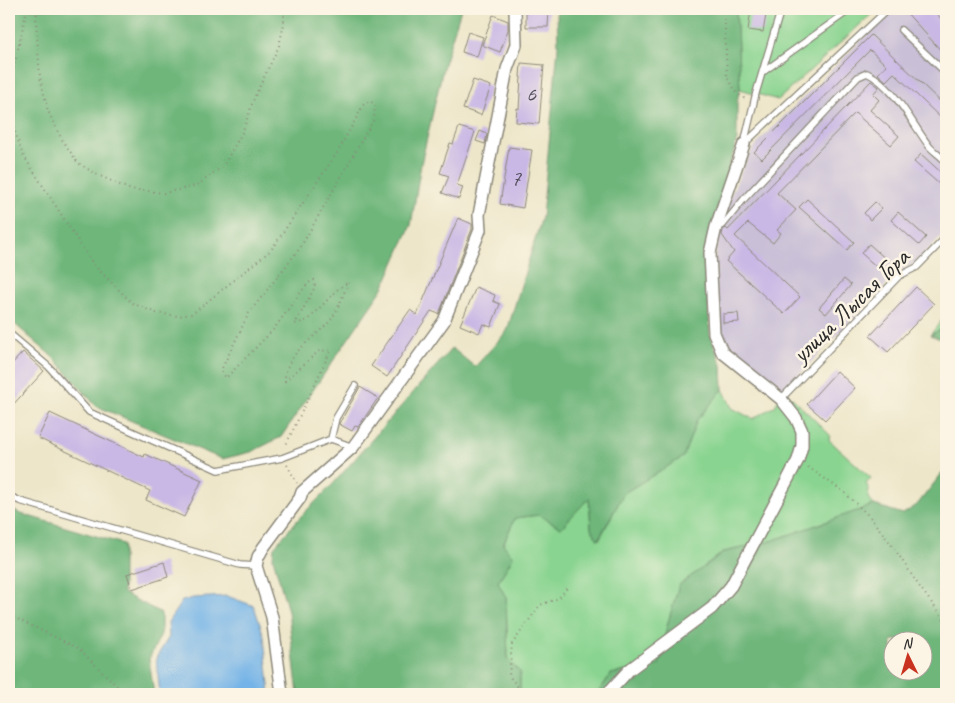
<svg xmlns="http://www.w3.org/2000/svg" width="955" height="703" font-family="Caveat,sans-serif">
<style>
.industrial{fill:#c9bfd7}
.green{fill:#89d490;stroke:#5a805e}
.forest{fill:#6eb67a;stroke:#4c7052;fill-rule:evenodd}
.water{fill:#73b3e7;stroke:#4f6f89}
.building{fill:#c9b7e5}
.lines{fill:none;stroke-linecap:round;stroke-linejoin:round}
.service-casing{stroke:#8c887a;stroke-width:8}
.minor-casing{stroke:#8c887a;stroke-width:14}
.path{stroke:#8c887a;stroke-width:2;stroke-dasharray:1 4;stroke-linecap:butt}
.service{stroke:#fff;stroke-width:5.5}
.minor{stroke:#fff;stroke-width:11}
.labels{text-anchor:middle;stroke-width:5;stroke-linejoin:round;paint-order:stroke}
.number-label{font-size:22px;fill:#524e5a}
.street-label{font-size:25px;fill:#2b2b2b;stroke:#fcf5e5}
</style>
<rect width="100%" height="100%" fill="#fcf5e5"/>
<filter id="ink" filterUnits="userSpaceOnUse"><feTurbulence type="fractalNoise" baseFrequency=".02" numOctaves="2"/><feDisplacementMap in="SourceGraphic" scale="10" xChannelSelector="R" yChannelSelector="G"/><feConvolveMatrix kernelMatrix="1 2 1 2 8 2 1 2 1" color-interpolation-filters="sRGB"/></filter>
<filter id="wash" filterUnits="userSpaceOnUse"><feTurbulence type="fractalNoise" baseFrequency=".0096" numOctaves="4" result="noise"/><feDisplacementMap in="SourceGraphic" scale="20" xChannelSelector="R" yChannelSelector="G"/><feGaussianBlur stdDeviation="1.12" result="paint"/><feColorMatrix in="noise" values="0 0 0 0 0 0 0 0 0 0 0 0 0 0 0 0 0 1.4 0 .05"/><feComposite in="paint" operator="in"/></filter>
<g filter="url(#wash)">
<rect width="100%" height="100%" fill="#ede6c9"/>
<polygon class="industrial" points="893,9 946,9 946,231 915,263 896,275 784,390 722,341 718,332 715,257 721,218 749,154 762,138"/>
<g class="green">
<polygon points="736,9 877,9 778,100 740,89"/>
<polygon points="946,315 946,327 930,335"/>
<polygon points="723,389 732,408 753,419 775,406 784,390 830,435 829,440 871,478 866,484 869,489 868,498 874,505 768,542 724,552 679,585 667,626 659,665 611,674 597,694 520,694 520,672 508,660 506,598 498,582 513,557 503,545 515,518 539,515 589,498 591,528 599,540 624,493 683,457 697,420"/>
</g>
<g class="forest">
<polygon points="9,9 461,9 444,64 421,164 411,225 383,288 281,437 251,452 222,459 96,406 56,360 9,319"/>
<polygon points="557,9 736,9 740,89 737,101 737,140 705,251 710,334 722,365 723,389 697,420 683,457 624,493 598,540 591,528 589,498 561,528 539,515 515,518 503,544 513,557 498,582 506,598 508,660 520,672 520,694 298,694 288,611 273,558 274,547 301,516 333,484 452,348 475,367 507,331 542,217 558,47"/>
<polygon points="946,327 946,341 930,335"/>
<path d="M 946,468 L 946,694 L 597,694 L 611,674 L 659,665 L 667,626 L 679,585 L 724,552 L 768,542 L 874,505 L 903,514 L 917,505 ZM 892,640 L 922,640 L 922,670 L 892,670 Z"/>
<polygon points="9,507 18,513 123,544 123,593 161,613 161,634 149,659 154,694 9,694"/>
</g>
<polygon class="water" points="227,596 254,606 264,636 270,694 160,694 156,658 169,637 168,622 182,601 193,598"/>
<g id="blocks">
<g class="building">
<polygon points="526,9 549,9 548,27 526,27"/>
<polygon points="751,9 767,9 763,32 748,30"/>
<polygon points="903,9 932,9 946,24 946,56"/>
<polygon points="493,15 508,21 508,30 500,52 482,45"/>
<polygon points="468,32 483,37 477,57 462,52"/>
<polygon points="871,35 946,107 946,123 894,73 886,81 878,74 886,65 870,50 762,159 754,152"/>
<polygon points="521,63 544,65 539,124 516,122 517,108 519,109 521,77 520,77"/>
<polygon points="473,80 491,86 481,115 463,109"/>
<polygon points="871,81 879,87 873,94 879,100 870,110 899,136 891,145 855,113 777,193 796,210 777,230 781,233 773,243 748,223 735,236 800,297 784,314 726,261 734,252 722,235 723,230 726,228 728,230"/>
<polygon points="459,127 475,132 457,185 463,187 459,199 442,193 449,176 440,173 450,143 453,144"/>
<polygon points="480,131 487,134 485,144 476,141"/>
<polygon points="509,147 532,150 523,208 500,204"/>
<polygon points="921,154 946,177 946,190 914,162"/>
<polygon points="807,199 854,242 847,250 799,207"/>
<polygon points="875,202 882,208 870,220 864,213"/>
<polygon points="898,212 926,237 919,245 891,220"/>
<polygon points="458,218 472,224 472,229 439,314 431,311 387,377 371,366 410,310 417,315"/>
<polygon points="869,244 888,261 880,270 861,253"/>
<polygon points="844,279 851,285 826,314 819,308"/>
<polygon points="476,287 495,295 493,301 500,304 491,327 483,324 479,333 460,325"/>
<polygon points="916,287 934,304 888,352 870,336"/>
<polygon points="738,313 739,322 723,323 723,314"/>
<polygon points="23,352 44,371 9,409 9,367"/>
<polygon points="837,371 855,388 825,420 807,404"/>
<polygon points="360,387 378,398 358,427 355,426 352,431 339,424"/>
<polygon points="50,413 144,457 145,454 202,480 184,517 146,500 150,491 38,438"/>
<polygon points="164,562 168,577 132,589 127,574"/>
</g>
</g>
</g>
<g filter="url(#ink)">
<use href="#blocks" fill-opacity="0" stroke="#8c887a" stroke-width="1"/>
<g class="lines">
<g class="service-casing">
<g id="service">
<polyline points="901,30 946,73"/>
<polyline points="763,72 851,9"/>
<polyline points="744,144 888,9"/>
<polyline points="744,144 756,93 781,9"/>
<path d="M 716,227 L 723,225 L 744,199 L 858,77 L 867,73 C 894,86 912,123 929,146 C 934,152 941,156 946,162"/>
<polyline points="9,333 49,367 89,412 218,470 282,458 331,439 336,418 355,386"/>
<polyline points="781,399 899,276 917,267 946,237"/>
<polyline points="331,439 353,447"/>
<polyline points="9,496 20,501 240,565 256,566"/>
</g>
</g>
<g class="minor-casing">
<g id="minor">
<polyline points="282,694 272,617 256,566 258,557 263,548 300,498 302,492 353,447 444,321 480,230 479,215 507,69 516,45 515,9"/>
<polyline points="607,694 629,670 712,608 731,586 798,460 802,446 802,431 796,418 781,399 722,352 714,333 710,253 716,227 744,144"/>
</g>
</g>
<g class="path">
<path d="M 27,9 L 13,71 L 10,104 L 14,129 L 23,155 L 93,264 L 132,303 L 156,313 L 179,316 L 192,314 L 271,250 L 337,153 L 364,104 L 370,101 L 375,105 L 374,119 L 300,248 L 249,313 L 221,370 L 226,378 L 273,330 L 307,284 L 314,280 L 315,287 L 295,324 L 308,320 L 339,288 L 349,282 C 343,294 338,311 330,321 C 314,339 284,354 285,381 L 319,351 L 331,350 L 285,447"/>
<polyline points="37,9 36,21 40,77 48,111 61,138 78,163 96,174 129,189 164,193 196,186 223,166 242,133 255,96 279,46 284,24 284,9"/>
<polyline points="724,9 727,77 736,92 745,99"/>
<polyline points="287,465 297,483"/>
<polyline points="808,467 844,492 870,517 894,548 919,586 946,622"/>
<polyline points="9,615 78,648 125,694"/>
<polyline points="524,694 509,676 512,644 540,605 559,598 567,588"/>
</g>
<use href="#service" class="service"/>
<use href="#minor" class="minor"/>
</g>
</g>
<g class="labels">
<g class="number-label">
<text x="531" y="101">6</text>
<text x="516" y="185">7</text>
</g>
<g class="street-label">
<text transform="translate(850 305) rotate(-44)" y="9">улица Лысая Гора</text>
</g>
</g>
<rect width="955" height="703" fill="none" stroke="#fcf5e5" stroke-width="30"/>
<g transform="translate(908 656) rotate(355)"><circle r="24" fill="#fcf5e5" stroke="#a8a49b"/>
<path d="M0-4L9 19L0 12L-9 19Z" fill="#c8321e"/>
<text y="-8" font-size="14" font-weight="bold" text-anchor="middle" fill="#2b2b2b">N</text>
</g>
</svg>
